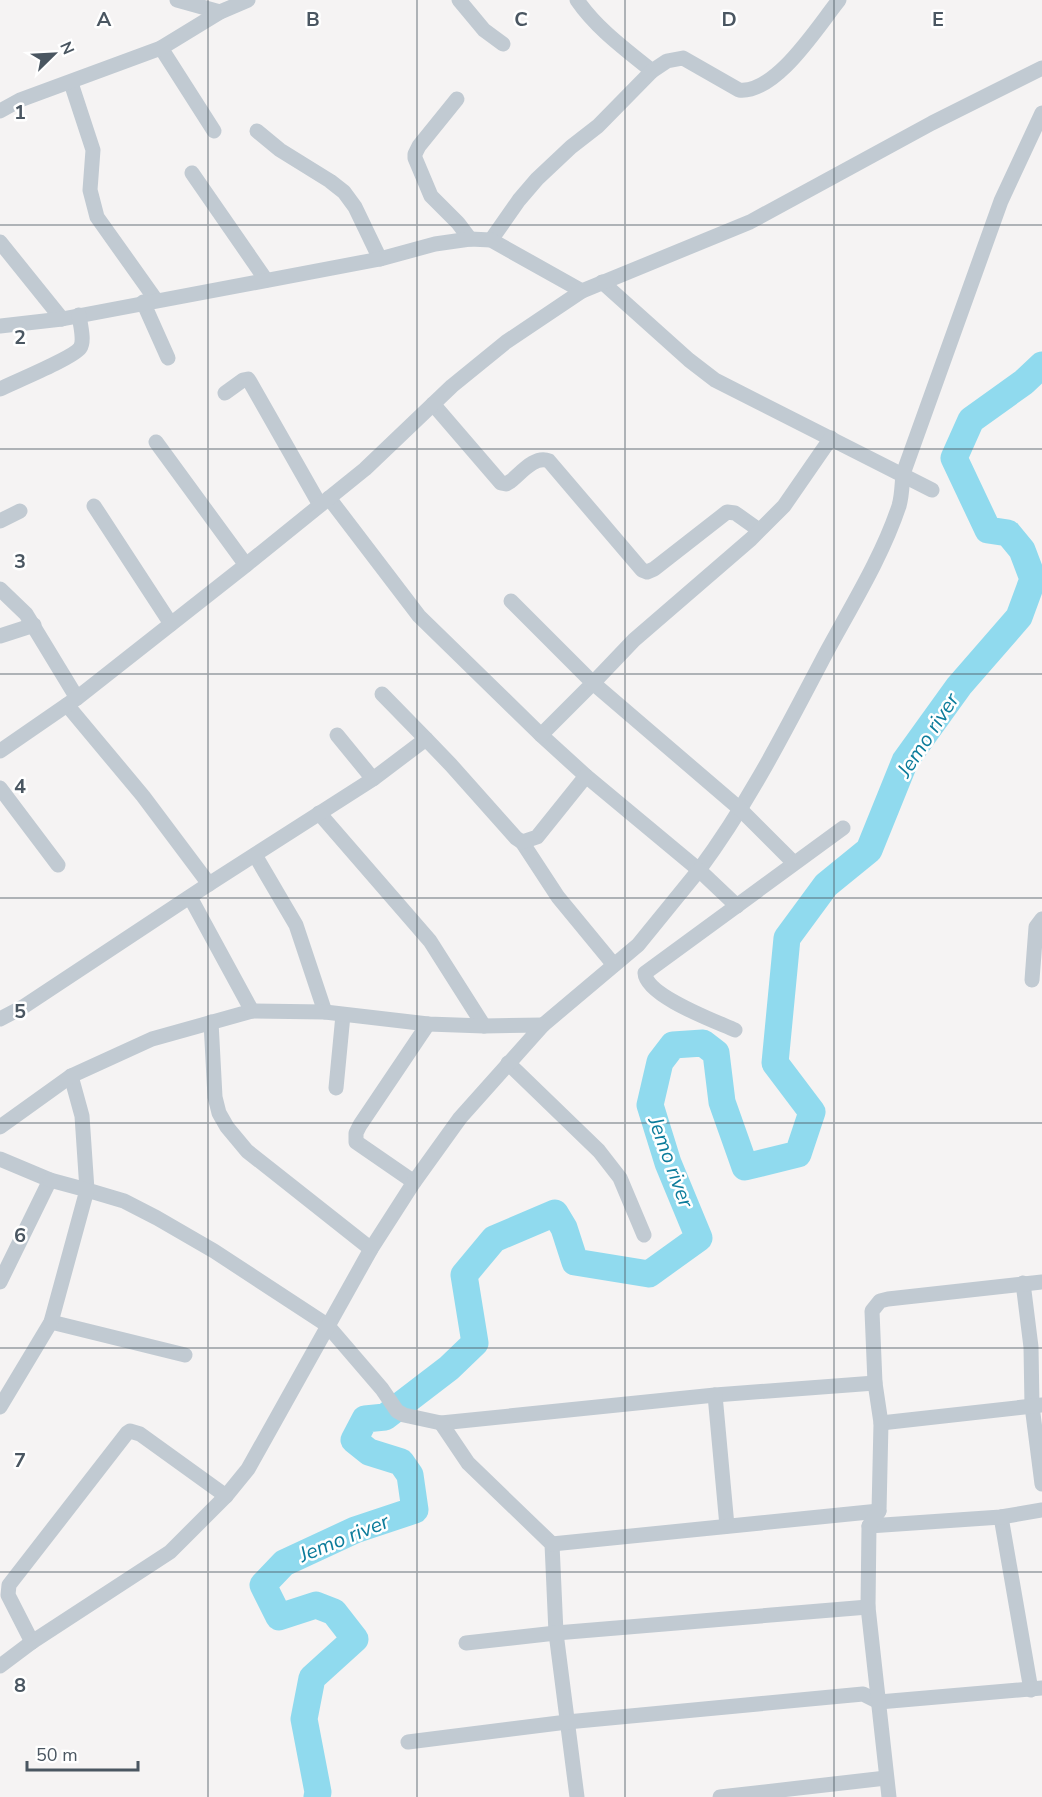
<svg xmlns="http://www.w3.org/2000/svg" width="1042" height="1797" font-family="'Nunito Sans',sans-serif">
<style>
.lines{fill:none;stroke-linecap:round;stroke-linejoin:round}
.river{stroke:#90daee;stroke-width:27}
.minor{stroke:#c1cad2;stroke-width:15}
.grid{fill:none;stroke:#4a5661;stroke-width:1.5;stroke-opacity:0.55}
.labels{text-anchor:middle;stroke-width:5;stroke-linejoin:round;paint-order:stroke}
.water-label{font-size:21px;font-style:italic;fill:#0c7c9b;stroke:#fff}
.grid-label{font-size:20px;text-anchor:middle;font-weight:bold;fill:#4a5661;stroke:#fff;stroke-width:5;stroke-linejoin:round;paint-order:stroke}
</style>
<rect width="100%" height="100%" fill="#f5f3f3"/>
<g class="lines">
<polyline class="river" points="317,1797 318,1792 304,1719 312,1678 355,1639 334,1612 316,1605 279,1617 263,1585 284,1563 355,1530 415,1510 410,1475 401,1462 369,1452 354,1440 365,1419 385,1417 449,1368 475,1343 464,1275 494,1239 555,1213 564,1228 575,1262 649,1274 699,1238 668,1163 650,1105 660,1062 673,1045 703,1043 716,1053 722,1102 745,1167 798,1154 812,1112 775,1063 787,938 826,885 869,850 905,761 959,686 1019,617 1033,579 1022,550 1008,533 988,530 954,458 971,420 1024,382 1042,365"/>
<g class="minor">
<polyline points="177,0 220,12"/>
<polyline points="459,0 484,30 503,44"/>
<path d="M 577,0 C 597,29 625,49 652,71"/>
<polyline points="161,48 214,131"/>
<polyline points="71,83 93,150 90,190 97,217 156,300"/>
<polyline points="457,99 419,146 415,154 415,158 431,196 458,223 470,239"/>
<polyline points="0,111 20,100 161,48 220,12 248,0"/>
<polyline points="257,131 280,150 330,181 344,192 355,207 380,259"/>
<polyline points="192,173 266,280"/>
<path d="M 491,240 L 519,200 L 537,179 L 571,147 L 598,126 L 652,71 L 667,61 L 683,58 L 739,90 C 776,94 818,26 839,0"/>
<polyline points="0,242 62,319"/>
<polyline points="602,282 689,360 715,380 932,490"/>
<polyline points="143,302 168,358"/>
<polyline points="0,326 62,319 380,259 435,244 470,239 491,240 582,291"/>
<path d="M 0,389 C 14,382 73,358 80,348 C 85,341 80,324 79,315"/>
<polyline points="225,393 243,380 248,379 250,382 320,505"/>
<path d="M 433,404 L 501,483 L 506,484 L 511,481 C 521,473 535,455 549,461 L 642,570 L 647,572 L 654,569 L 727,512 L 735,513 L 759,530"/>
<polyline points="156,442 246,565"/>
<path d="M 329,498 L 419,616 L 541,735 L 586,776 L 699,870 C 749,803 787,727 826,653 C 852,605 882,557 899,506 C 902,496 902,484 903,474 L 1001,201 L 1042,113"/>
<polyline points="94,506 171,624"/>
<polyline points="0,521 20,511"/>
<polyline points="0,589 26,614 77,698"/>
<polyline points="511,601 593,683 541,735"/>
<polyline points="0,636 34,625"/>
<polyline points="382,694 426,739"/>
<polyline points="67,705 143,796 209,884"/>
<polyline points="337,735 373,779"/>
<polyline points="0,751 77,698 246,565 365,469 452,386 506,342 582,291 750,222 932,123 1042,68"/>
<polyline points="0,788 58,865"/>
<polyline points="319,813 430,941 484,1026"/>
<polyline points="522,842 558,897 614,965"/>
<polyline points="255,855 296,925 325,1012"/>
<polyline points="793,862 740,809 593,683 634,640 751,539 784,506 831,438"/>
<polyline points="1032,980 1036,927 1042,919"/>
<polyline points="0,1019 23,1007 209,884 373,779 426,739 451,765 516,838 522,842 537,837 586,776"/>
<polyline points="211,1022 215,1097 219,1113 227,1127 247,1151 371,1249"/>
<polyline points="543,1025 638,945 699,870 737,906"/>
<path d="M 735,1030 C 715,1021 646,996 645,973 L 843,828"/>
<polyline points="508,1063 599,1151 620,1178 644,1235"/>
<polyline points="71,1076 82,1116 87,1190 124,1201 157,1218 214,1251 327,1325 382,1389 397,1411 404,1415 441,1423 715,1395 875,1383"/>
<polyline points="336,1088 343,1015"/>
<polyline points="0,1127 71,1076 152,1039 252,1011 190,897"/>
<polyline points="0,1159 50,1180 0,1282"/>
<polyline points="414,1182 356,1142 356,1133 360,1125 428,1024"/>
<polyline points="1023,1283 1031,1347 1032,1406 1042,1484"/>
<polyline points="51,1322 185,1355"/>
<polyline points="715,1395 727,1526"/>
<polyline points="0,1407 51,1322 87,1190 50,1180"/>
<polyline points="441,1423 468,1463 552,1544 556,1633 577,1797"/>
<polyline points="881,1423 1042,1405"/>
<polyline points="1001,1517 1031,1690"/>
<polyline points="869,1526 1001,1517 1042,1510"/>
<polyline points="552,1544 879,1511"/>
<polyline points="32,1642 8,1595 9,1585 127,1433 130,1431 140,1434 226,1496"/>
<polyline points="466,1643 556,1633 868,1607"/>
<polyline points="0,1666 32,1642 170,1552 226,1496 248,1469 371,1249 414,1182 460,1118 543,1025 484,1026 428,1024 325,1012 252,1011"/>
<polyline points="408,1742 567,1722 863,1694 879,1702 1042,1688"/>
<polyline points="720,1797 886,1778"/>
<polyline points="889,1797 868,1607 869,1526 879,1511 881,1423 875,1383 872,1311 880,1301 888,1299 1042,1282"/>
</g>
</g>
<path class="grid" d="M 208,0 L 208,1797M 417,0 L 417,1797M 625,0 L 625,1797M 834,0 L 834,1797M 0,225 L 1042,225M 0,449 L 1042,449M 0,674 L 1042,674M 0,898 L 1042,898M 0,1123 L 1042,1123M 0,1348 L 1042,1348M 0,1572 L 1042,1572"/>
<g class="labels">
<g class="water-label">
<text transform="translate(928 735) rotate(-57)" y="7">Jemo river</text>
<text transform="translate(671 1162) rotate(70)" y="7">Jemo river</text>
<text transform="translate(344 1538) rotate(-22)" y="7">Jemo river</text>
</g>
</g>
<g class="grid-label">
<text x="104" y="26">A</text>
<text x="313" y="26">B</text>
<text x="521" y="26">C</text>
<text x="729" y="26">D</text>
<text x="938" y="26">E</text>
<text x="20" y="119">1</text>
<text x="20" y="344">2</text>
<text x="20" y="568">3</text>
<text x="20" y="793">4</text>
<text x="20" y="1018">5</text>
<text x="20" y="1242">6</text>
<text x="20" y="1467">7</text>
<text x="20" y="1692">8</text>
</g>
<g transform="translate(54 54) rotate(66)" stroke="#ffffff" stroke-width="4.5" paint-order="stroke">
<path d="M0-4.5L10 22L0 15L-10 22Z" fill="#4a5661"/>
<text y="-9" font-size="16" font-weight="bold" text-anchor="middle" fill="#4a5661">N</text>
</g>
<path d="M27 1761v9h111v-9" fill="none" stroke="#4a5661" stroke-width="3"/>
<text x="36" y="1761" font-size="18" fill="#4a5661" stroke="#ffffff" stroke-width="4.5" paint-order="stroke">50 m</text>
</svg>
